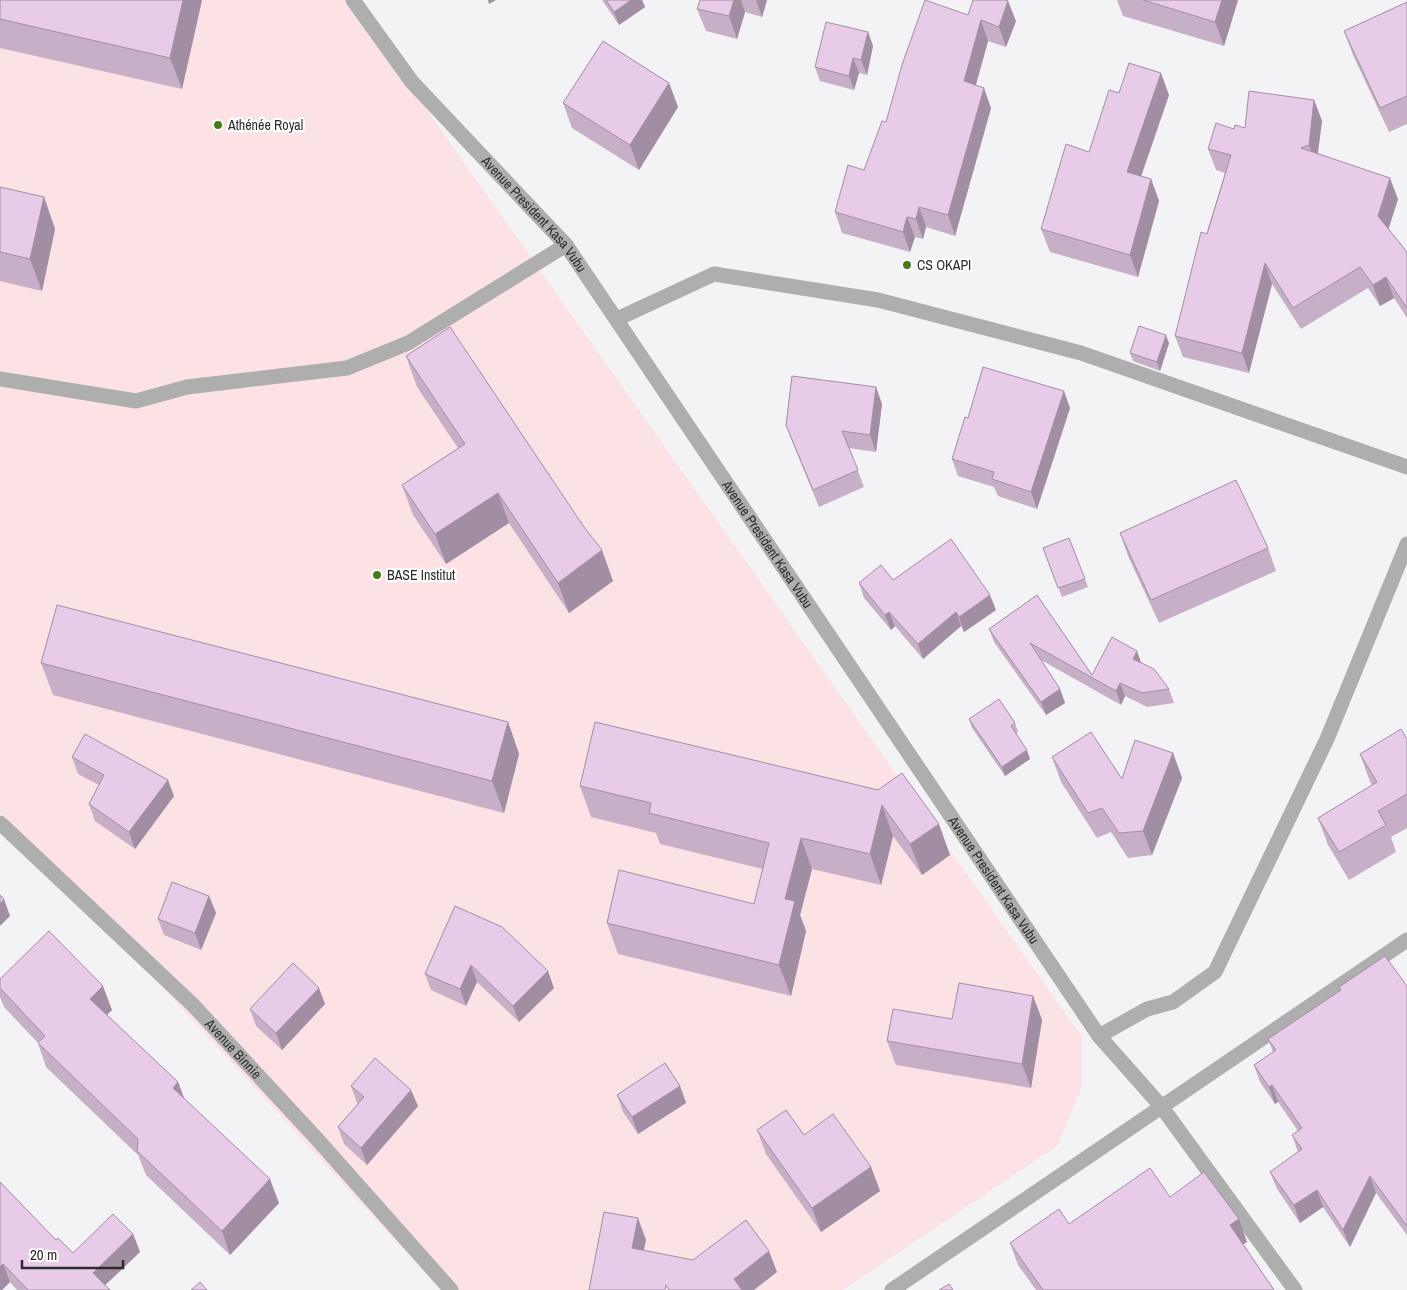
<svg xmlns="http://www.w3.org/2000/svg" width="1407" height="1290" font-family="'Archivo Narrow',sans-serif">
<style>
.education{fill:#fce1e5}
.lines{fill:none;stroke-linecap:round;stroke-linejoin:round}
.minor{stroke:#adaead;stroke-width:15}
.wall{fill:#c7afc8}
.shaded-wall{fill:#a28ea3}
.building{fill:#e7cbe9;stroke:#a28ea3}
.poi-dot{fill:#457d14;stroke:#fff;stroke-width:2}
.labels{text-anchor:middle;stroke-width:4.5;stroke-linejoin:round;paint-order:stroke}
.poi-label{font-size:14px;fill:#2c2c2d;stroke:#fff;text-anchor:start}
.street-label{font-size:14px;fill:#2c2c2d;stroke:#fff}
</style>
<rect width="100%" height="100%" fill="#f3f3f5"/>
<polygon class="education" points="0,0 349,0 1082,1037 1082,1087 1057,1146 843,1290 441,1290 0,811"/>
<g class="lines">
<g class="minor">
<path id="s1" d="M 353,0 L 412,82 L 566,245 L 1099,1036 L 1161,1106 L 1295,1290"/>
<polyline points="617,319 714,274 878,300 1081,353 1407,467"/>
<polyline points="0,379 136,401 187,387 347,368 408,343 566,245"/>
<path id="s2" d="M 0,823 L 193,1005 L 317,1139 L 451,1290"/>
<polyline points="1099,1036 1147,1009 1173,1002 1215,972 1327,739 1407,544"/>
<polyline points="892,1290 1407,940"/>
</g>
</g>
<g class="wall">
<polygon points="0,0 202,0 182,89 0,48"/>
<polygon points="602,0 642,0 645,7 619,25"/>
<polygon points="700,0 767,0 762,17 745,12 737,39 706,31 697,9"/>
<polygon points="1117,0 1238,0 1224,46 1123,16"/>
<polygon points="1407,2 1407,124 1389,132 1353,55 1344,31"/>
<polygon points="968,15 1016,21 1006,47 988,41 976,85 991,108 955,236 926,227 923,239 915,237 910,252 842,233 835,212 864,170 886,122"/>
<polygon points="868,32 873,46 867,75 859,73 854,90 820,81 815,67"/>
<polygon points="669,83 678,107 639,170 572,128 563,103"/>
<polygon points="1119,93 1169,95 1141,176 1151,179 1159,201 1138,277 1050,252 1041,229 1089,152"/>
<polygon points="1314,100 1322,121 1318,154 1398,199 1388,229 1407,252 1407,318 1394,298 1380,306 1368,288 1301,329 1272,284 1249,373 1183,357 1175,336 1225,173 1216,170 1208,149 1234,129 1245,128"/>
<polygon points="0,187 44,197 55,229 42,291 0,281"/>
<polygon points="1169,343 1160,371 1133,361 1130,353"/>
<polygon points="406,356 613,581 569,613 509,523 446,564 413,515 402,485 458,448 417,387"/>
<polygon points="882,404 876,452 849,448 864,487 819,507 792,441 786,425"/>
<polygon points="1070,408 1037,509 998,496 994,487 958,476 952,459 968,418"/>
<polygon points="1120,533 1268,548 1276,571 1159,623 1128,556"/>
<polygon points="1069,538 1088,587 1062,597 1043,548"/>
<polygon points="893,580 996,610 964,632 961,626 923,659 895,626 891,630 864,598 859,583"/>
<polygon points="1037,595 1092,675 1141,663 1169,689 1174,703 1147,707 1125,696 1121,705 1041,660 1060,689 1065,703 1046,715 994,642 989,629"/>
<polygon points="41,663 508,722 519,754 504,813 53,695"/>
<polygon points="969,719 1015,723 1018,732 1016,734 1030,759 1005,776 972,728"/>
<polygon points="1407,739 1407,828 1391,837 1396,852 1349,880 1328,845 1318,818 1372,785 1370,782 1360,754"/>
<polygon points="1173,753 1182,778 1152,855 1128,858 1111,832 1097,838 1061,782 1052,757 1122,779"/>
<polygon points="72,757 174,796 135,849 95,821 89,804 99,785 78,774"/>
<polygon points="580,786 878,790 950,855 922,875 893,836 881,885 812,869 800,915 806,931 791,996 618,954 607,923 754,904 763,869 660,844 656,833 591,817"/>
<polygon points="209,896 216,913 201,950 164,935 158,919"/>
<polygon points="455,906 554,988 519,1022 477,982 466,1006 431,990 425,974"/>
<polygon points="0,979 112,1010 107,1015 178,1082 184,1098 279,1203 230,1255 146,1175 138,1155 46,1067 38,1043 4,1007 0,997"/>
<polygon points="1407,986 1407,1235 1376,1193 1350,1247 1323,1207 1300,1223 1277,1189 1270,1172 1298,1152 1292,1135 1298,1131 1278,1102 1275,1104 1260,1082 1254,1065 1273,1052 1268,1039 1340,991 1339,987"/>
<polygon points="1033,996 1042,1020 1031,1088 896,1065 887,1041 952,1019"/>
<polygon points="325,1004 282,1050 256,1026 250,1009"/>
<polygon points="351,1086 418,1106 367,1165 344,1144 338,1127 358,1104 357,1103"/>
<polygon points="680,1086 686,1103 638,1134 623,1112 617,1095"/>
<polygon points="757,1130 804,1135 871,1167 880,1191 821,1232 766,1154"/>
<polygon points="0,1182 56,1240 73,1253 133,1234 140,1252 105,1285 110,1290 17,1290 10,1282 2,1290"/>
<polygon points="1170,1197 1247,1242 1243,1244 1274,1290 1036,1290 1018,1265 1010,1243 1069,1224"/>
</g>
<g class="shaded-wall">
<polygon points="183,0 202,0 182,89 170,58"/>
<polygon points="488,0 496,0 489,4"/>
<polygon points="631,0 642,0 645,7 619,25 614,12"/>
<polygon points="734,0 741,0 745,12 737,39 729,16"/>
<polygon points="756,0 767,0 762,17"/>
<polygon points="1222,0 1238,0 1224,46 1215,22"/>
<polygon points="1008,1 1016,21 1006,47 999,27"/>
<polygon points="981,20 988,41 971,102 964,81"/>
<polygon points="868,32 873,46 867,75 861,60"/>
<polygon points="853,58 859,73 854,90 849,76"/>
<polygon points="1161,73 1169,95 1135,194 1127,172"/>
<polygon points="669,83 678,107 639,170 630,145"/>
<polygon points="984,88 991,108 955,236 948,215"/>
<polygon points="1314,100 1322,121 1316,165 1309,145"/>
<polygon points="1390,178 1398,199 1386,237 1378,216"/>
<polygon points="1151,179 1159,201 1138,277 1130,255"/>
<polygon points="44,197 55,229 42,291 30,259"/>
<polygon points="919,207 926,227 923,239 916,219"/>
<polygon points="907,217 915,237 910,252 903,232"/>
<polygon points="1265,263 1272,284 1249,373 1242,353"/>
<polygon points="1386,277 1394,298 1380,306 1373,285"/>
<polygon points="1166,335 1169,343 1160,371 1157,362"/>
<polygon points="876,387 882,404 876,452 870,435"/>
<polygon points="1064,391 1070,408 1037,509 1031,492"/>
<polygon points="498,493 509,523 446,564 435,534"/>
<polygon points="602,550 613,581 569,613 558,583"/>
<polygon points="990,595 996,610 964,632 959,617"/>
<polygon points="889,612 895,626 891,630 885,615"/>
<polygon points="956,612 961,626 923,659 918,644"/>
<polygon points="1137,651 1142,665 1133,659"/>
<polygon points="1120,683 1125,696 1121,705 1116,691"/>
<polygon points="1060,689 1065,703 1046,715 1041,702"/>
<polygon points="508,722 519,754 504,813 492,781"/>
<polygon points="1027,750 1030,759 1005,776 1002,767"/>
<polygon points="1173,753 1182,778 1152,855 1143,831"/>
<polygon points="168,780 174,796 135,849 129,832"/>
<polygon points="882,805 893,836 881,885 870,854"/>
<polygon points="939,824 950,855 922,875 910,844"/>
<polygon points="801,838 812,869 800,915 806,931 791,996 779,965 785,899"/>
<polygon points="209,896 216,913 201,950 195,933"/>
<polygon points="4,899 10,916 0,926 0,904"/>
<polygon points="471,965 477,982 466,1006 460,989"/>
<polygon points="548,971 554,988 519,1022 513,1006"/>
<polygon points="103,986 112,1010 98,1023 90,999"/>
<polygon points="319,988 325,1004 282,1050 276,1033"/>
<polygon points="1033,996 1042,1020 1031,1088 1022,1064"/>
<polygon points="178,1082 187,1106 173,1088"/>
<polygon points="1272,1085 1278,1102 1275,1104 1269,1087"/>
<polygon points="680,1086 686,1103 638,1134 632,1117"/>
<polygon points="411,1090 418,1106 367,1165 361,1148"/>
<polygon points="871,1167 880,1191 821,1232 812,1208"/>
<polygon points="1370,1176 1376,1193 1350,1247 1343,1230"/>
<polygon points="270,1179 279,1203 230,1255 222,1231"/>
<polygon points="1317,1190 1323,1207 1300,1223 1294,1205"/>
<polygon points="638,1218 646,1240 640,1269 632,1248"/>
<polygon points="1239,1219 1247,1242 1239,1247 1230,1225"/>
<polygon points="133,1234 140,1252 100,1290 93,1273"/>
<polygon points="769,1251 777,1272 754,1290 738,1290 734,1279"/>
<polygon points="3,1264 10,1282 2,1290 0,1290 0,1267"/>
</g>
<g class="building">
<polygon points="0,0 183,0 170,58 0,19"/>
<polygon points="606,0 631,0 614,12"/>
<polygon points="700,0 734,0 729,16 697,9"/>
<polygon points="925,0 968,15 973,0 1005,0 1008,1 999,27 981,20 964,81 984,88 948,215 919,207 916,219 907,217 903,232 835,212 848,165 864,170 882,121 886,122 902,65"/>
<polygon points="1143,0 1222,0 1215,22"/>
<polygon points="1407,2 1407,96 1380,108 1344,31"/>
<polygon points="826,22 868,32 861,60 853,58 849,76 815,67"/>
<polygon points="603,41 669,83 630,145 563,103"/>
<polygon points="1129,63 1161,73 1127,172 1151,179 1130,255 1041,229 1066,144 1089,152 1109,90 1119,93"/>
<polygon points="1249,91 1314,100 1309,145 1301,148 1390,178 1378,216 1407,252 1407,308 1386,277 1373,285 1360,267 1293,308 1265,263 1242,353 1175,336 1201,232 1207,234 1231,155 1208,149 1216,123 1234,129 1235,125 1245,128"/>
<polygon points="0,187 44,197 30,259 0,252"/>
<polygon points="1139,326 1166,335 1157,362 1130,353"/>
<polygon points="450,327 584,527 602,550 558,583 498,493 435,534 402,485 465,444 406,356"/>
<polygon points="983,367 1064,391 1031,492 992,479 994,472 952,459 965,417 968,418"/>
<polygon points="792,376 876,387 870,435 842,431 858,470 813,490 786,425"/>
<polygon points="1236,480 1268,548 1151,600 1120,533"/>
<polygon points="1069,538 1085,579 1058,588 1043,548"/>
<polygon points="951,539 990,595 959,617 956,612 918,644 889,612 885,615 859,583 881,565 893,580"/>
<polygon points="1037,595 1092,675 1112,637 1137,651 1133,659 1154,669 1169,689 1142,693 1120,683 1116,691 1030,643 1060,689 1041,702 989,629"/>
<polygon points="57,605 508,722 492,781 41,663"/>
<polygon points="999,699 1015,723 1011,726 1027,750 1002,767 969,719"/>
<polygon points="595,722 878,790 902,773 939,824 910,844 882,805 870,854 801,838 785,899 795,901 779,965 607,923 619,870 754,904 769,843 649,813 651,803 580,786"/>
<polygon points="1401,729 1407,739 1407,794 1378,811 1386,825 1339,852 1318,818 1377,782 1360,754"/>
<polygon points="1091,732 1122,779 1135,740 1173,753 1143,831 1119,833 1102,808 1088,813 1052,757"/>
<polygon points="85,734 168,780 129,832 89,804 104,775 72,757"/>
<polygon points="172,882 209,896 195,933 158,919"/>
<polygon points="0,895 4,899 0,904"/>
<polygon points="455,906 502,927 548,971 513,1006 471,965 460,989 425,974"/>
<polygon points="49,931 103,986 90,999 178,1082 173,1088 270,1179 222,1231 137,1151 138,1139 38,1043 45,1036 0,988 0,979"/>
<polygon points="1385,956 1407,986 1407,1226 1370,1176 1343,1230 1317,1190 1294,1205 1270,1172 1302,1149 1292,1135 1302,1128 1272,1085 1269,1087 1254,1065 1276,1050 1268,1039 1341,990 1339,987"/>
<polygon points="293,963 319,988 276,1033 250,1009"/>
<polygon points="959,983 1033,996 1022,1064 887,1041 893,1009 952,1019"/>
<polygon points="375,1058 411,1090 361,1148 338,1127 364,1097 351,1086"/>
<polygon points="665,1063 680,1086 632,1117 617,1095"/>
<polygon points="786,1110 804,1135 833,1114 871,1167 812,1208 757,1130"/>
<polygon points="1150,1168 1170,1197 1204,1172 1239,1219 1230,1225 1274,1290 1043,1290 1010,1243 1059,1209 1069,1224"/>
<polygon points="0,1182 56,1240 58,1238 73,1253 113,1214 133,1234 93,1273 110,1290 28,1290 3,1264 0,1267"/>
<polygon points="604,1212 638,1218 632,1248 693,1260 746,1220 769,1251 734,1279 742,1290 669,1290 666,1285 665,1290 589,1290"/>
<polygon points="200,1282 207,1290 191,1290"/>
<polygon points="949,1284 953,1290 939,1290"/>
</g>
<g class="poi-dot">
<circle cx="218" cy="125" r="5"/>
<circle cx="907" cy="265" r="5"/>
<circle cx="377" cy="575" r="5"/>
</g>
<g class="labels">
<g class="poi-label">
<text x="228" y="130">Athénée Royal</text>
<text x="917" y="270">CS OKAPI</text>
<text x="387" y="580">BASE Institut</text>
</g>
<g class="street-label">
<text dy="5" stroke="none"><textPath href="#s1" startOffset="281">Avenue President Kasa Vubu</textPath></text>
<text dy="5" stroke="none"><textPath href="#s1" startOffset="686">Avenue President Kasa Vubu</textPath></text>
<text dy="5" stroke="none"><textPath href="#s1" startOffset="1091">Avenue President Kasa Vubu</textPath></text>
<text dy="5" stroke="none"><textPath href="#s2" startOffset="325">Avenue Binnie</textPath></text>
</g>
</g>
<path d="M22 1260v8h101v-8" fill="none" stroke="#2c2c2d" stroke-width="2.5"/>
<text x="30" y="1260" font-size="15" fill="#2c2c2d" stroke="#ffffff" stroke-width="4" paint-order="stroke">20 m</text>
</svg>
